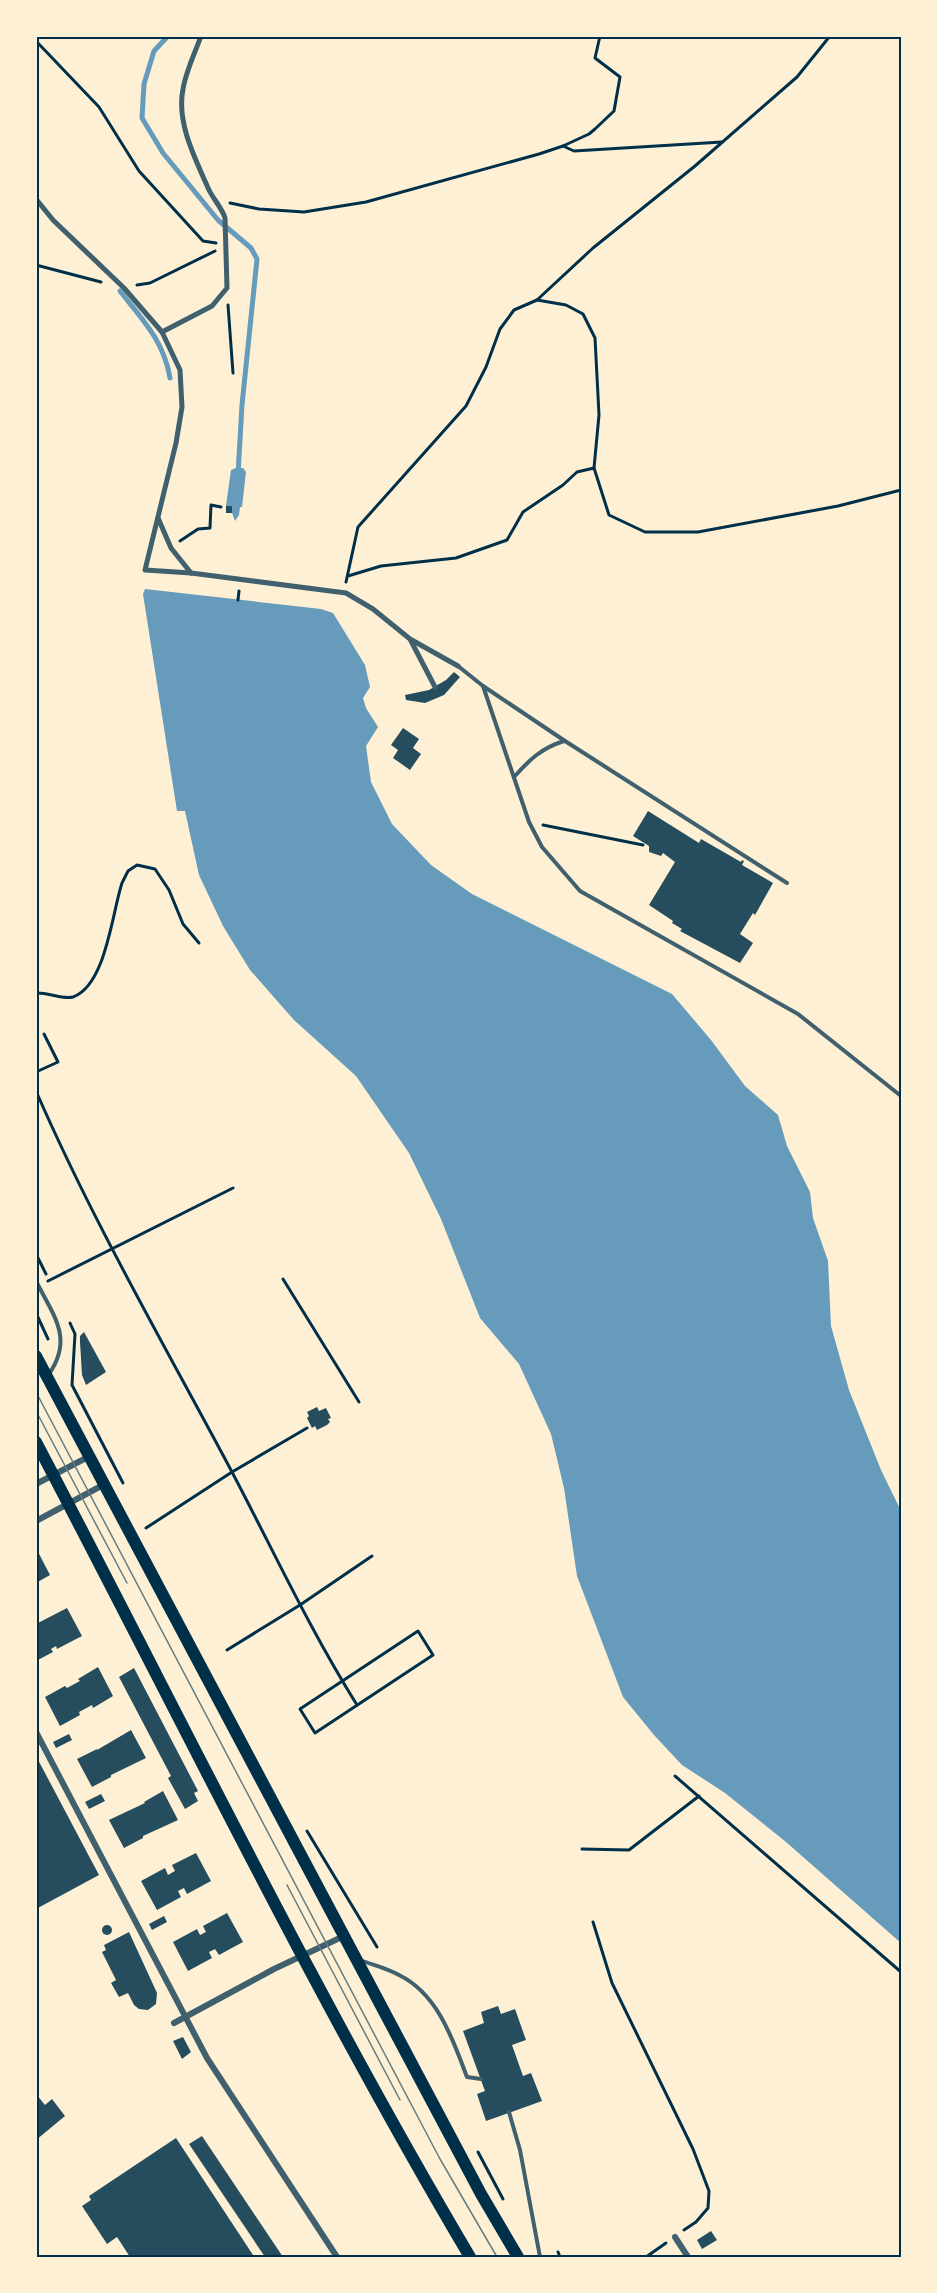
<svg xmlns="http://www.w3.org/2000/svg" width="937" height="2293" font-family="'Alegreya Sans',sans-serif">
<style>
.water{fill:#669bbc}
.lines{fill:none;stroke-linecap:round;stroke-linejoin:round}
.stream{stroke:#669bbc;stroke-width:5}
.building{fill:#264d5e}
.path{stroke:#003049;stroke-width:3}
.service{stroke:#3f606c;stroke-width:4}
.pedestrian{stroke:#3f606c;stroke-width:5}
.minor{stroke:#3f606c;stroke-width:6}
.primary{stroke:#003049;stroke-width:12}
.tram{stroke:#657d81;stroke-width:1.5}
.neatline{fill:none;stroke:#003049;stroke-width:2}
</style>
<rect width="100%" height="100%" fill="#fdf0d5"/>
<g class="water">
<polygon points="236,468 243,468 246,472 242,507 240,507 239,515 235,521 232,513 232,507 226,506 231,470"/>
<polygon points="145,589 321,609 333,613 365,665 370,687 363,698 366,708 378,727 366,746 371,782 392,824 431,865 472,894 672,994 711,1040 745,1086 778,1115 787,1146 810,1192 813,1218 828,1261 831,1326 849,1390 881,1470 901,1511 901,1943 786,1842 725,1793 682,1765 654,1735 623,1697 577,1576 564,1488 551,1434 519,1364 480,1318 441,1219 409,1153 356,1076 294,1020 250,970 223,926 199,875 185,811 177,811 143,594"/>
</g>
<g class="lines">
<g class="stream">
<polyline points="168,36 154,51 144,84 142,118 163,153 218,220 251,248 257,259 242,405 238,474"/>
<path d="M 120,291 C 142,319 164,341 170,378"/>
</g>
</g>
<g class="building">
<rect x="226" y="506" width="6" height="7"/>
<polygon points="454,672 460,677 444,695 425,703 406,700 405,695 429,690 446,680"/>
<polygon points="403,728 419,739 413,748 421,754 410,770 393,758 398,750 391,745"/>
<polygon points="648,811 699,843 701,839 741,862 742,860 744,861 742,865 773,883 755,915 753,913 740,934 753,943 740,963 680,931 682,929 672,923 673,921 649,905 675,862 663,853 661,856 649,852 649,846 633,836"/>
<polygon points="84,1332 106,1372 86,1385 82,1375 80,1342 80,1336"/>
<polygon points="317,1407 319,1411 326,1408 331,1418 328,1419 330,1422 327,1425 317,1430 315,1426 312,1428 307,1418 309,1416 307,1412"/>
<polygon points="36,1548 50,1575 36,1583"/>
<polygon points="67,1608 82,1636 57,1649 56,1646 51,1649 53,1652 36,1661 36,1624"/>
<polygon points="98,1667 113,1696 93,1708 92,1705 79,1712 80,1715 60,1726 45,1697 65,1686 67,1688 80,1681 78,1679"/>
<polygon points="134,1668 198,1791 194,1793 198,1801 185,1809 168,1778 171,1776 119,1677"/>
<polygon points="131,1730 146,1758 111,1775 111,1777 92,1787 77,1759 97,1749 97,1750"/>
<polygon points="69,1734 72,1740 56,1748 53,1742"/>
<polygon points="36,1756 99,1875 36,1909"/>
<polygon points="163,1791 178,1820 143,1836 143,1838 124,1848 109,1820 145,1803 144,1802"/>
<polygon points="101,1794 105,1801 89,1809 85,1802"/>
<polygon points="196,1853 211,1881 187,1894 184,1888 178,1891 181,1897 157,1910 141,1881 165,1868 168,1875 175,1871 172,1865"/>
<polygon points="227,1913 243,1942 219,1955 215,1949 209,1952 212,1958 188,1971 173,1942 197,1929 200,1935 206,1932 203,1926"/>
<polygon points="164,1916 167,1922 152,1930 149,1924"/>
<circle cx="107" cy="1930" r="5"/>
<polygon points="129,1932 157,1993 156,2004 148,2010 139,2009 134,2005 128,1993 119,1997 111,1983 116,1980 102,1952 106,1950 104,1945"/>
<polygon points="498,2006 501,2014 515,2009 526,2040 512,2045 523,2076 531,2073 542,2101 486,2121 477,2094 485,2091 463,2031 484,2023 481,2012"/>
<polygon points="183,2037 191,2052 182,2059 173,2041"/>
<polygon points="36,2094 45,2105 52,2099 65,2116 36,2140"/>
<polygon points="202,2136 283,2257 265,2257 189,2144"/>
<polygon points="176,2138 253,2255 250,2257 130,2257 117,2237 107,2244 82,2206 91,2200 89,2196"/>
<polygon points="711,2231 717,2240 702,2249 697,2240"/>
</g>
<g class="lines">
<g class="path">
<polyline points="460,36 461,36"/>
<polyline points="36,41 99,107 139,171 203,241 216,243"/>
<polyline points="901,57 901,85"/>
<polyline points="563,146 574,151 722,142"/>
<polyline points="230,203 259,209 304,212 366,202 539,154 563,146 589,134 595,129 614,111 620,77 595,58 600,36"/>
<polyline points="36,265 101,282"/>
<polyline points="137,285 150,283 215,251"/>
<polyline points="537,300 593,248 695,166 797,77 830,36"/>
<polyline points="228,305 233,373"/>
<polyline points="180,541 198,529 210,528 211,505 221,507"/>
<polyline points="348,576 381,566 456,558 507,540 523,512 563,485 577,472 594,468"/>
<polyline points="346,582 358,527 466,406 486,367 500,329 514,310 537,300 566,305 583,314 595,338 599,415 594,468 609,515 645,532 698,532 838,506 901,490"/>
<polyline points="238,600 239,591"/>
<polyline points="543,825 643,845"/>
<path d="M 36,993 C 47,992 63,1000 73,997 C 106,985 112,913 122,883 L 128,871 L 137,865 L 155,869 L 169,890 L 183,924 L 199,943"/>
<polyline points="36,1072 58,1062 44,1034"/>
<path d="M 36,1091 C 93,1222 165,1346 232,1472 C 273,1550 310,1630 357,1705"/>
<polyline points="36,1254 46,1274"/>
<polyline points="283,1279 359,1402"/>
<polyline points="48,1281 233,1188"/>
<polyline points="36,1313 48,1339"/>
<polyline points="70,1323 75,1334 72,1385 123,1483"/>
<polyline points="146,1528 232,1472 307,1428"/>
<polygon points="418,1631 433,1655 315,1733 300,1709"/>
<polyline points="227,1650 300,1605 372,1556"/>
<polyline points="675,1776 901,1972"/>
<polyline points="307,1831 377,1947"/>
<polyline points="582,1849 629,1850 699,1796"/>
<polyline points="593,1922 612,1983 693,2149 709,2191 708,2208 696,2222 684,2230"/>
<polyline points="478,2152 503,2199"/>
<polyline points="558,2252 560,2257"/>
<polyline points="646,2257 666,2243"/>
</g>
<g class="service">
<polyline points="458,666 483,686 565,741 787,883"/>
<polyline points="483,686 529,822 542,847 580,891 798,1014 901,1096"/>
<path d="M 515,776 C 530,759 542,748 564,741"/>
<path d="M 36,1281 C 53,1315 74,1338 49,1374"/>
<path d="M 360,1960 C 373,1965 387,1968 399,1975 C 438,1994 453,2040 467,2077 L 481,2079"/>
<polyline points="509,2112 520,2150 540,2257"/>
</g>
<g class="pedestrian">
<polyline points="36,199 53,220 124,288 162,332 180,370 182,407 176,443 145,570 191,573 346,593 373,609 410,639 458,666"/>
<path d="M 162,332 L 212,306 L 227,288 L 225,218 C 222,208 214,200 209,190 C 196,160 176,123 183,89 C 186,71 195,53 201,36"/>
<polyline points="158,518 171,548 191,573"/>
<polyline points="411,641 435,687"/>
</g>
<g class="minor">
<polyline points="36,1484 88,1457"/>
<polyline points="36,1521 103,1485"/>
<polyline points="36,1732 207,2058 337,2257"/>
<polyline points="174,2023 274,1969 344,1936"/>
<polyline points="675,2237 688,2257"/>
</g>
<g class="primary">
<polyline points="36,1356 481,2194 518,2257"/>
<path d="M 36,1442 C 179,1714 313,1992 470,2257"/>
</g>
<g class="tram">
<polyline points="36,1392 440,2159 497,2257"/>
<polyline points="36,1411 127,1583"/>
<polyline points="287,1885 400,2100"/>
</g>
</g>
<rect width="937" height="2293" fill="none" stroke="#fdf0d5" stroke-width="75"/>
<rect x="38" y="38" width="862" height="2218" class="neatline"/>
</svg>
